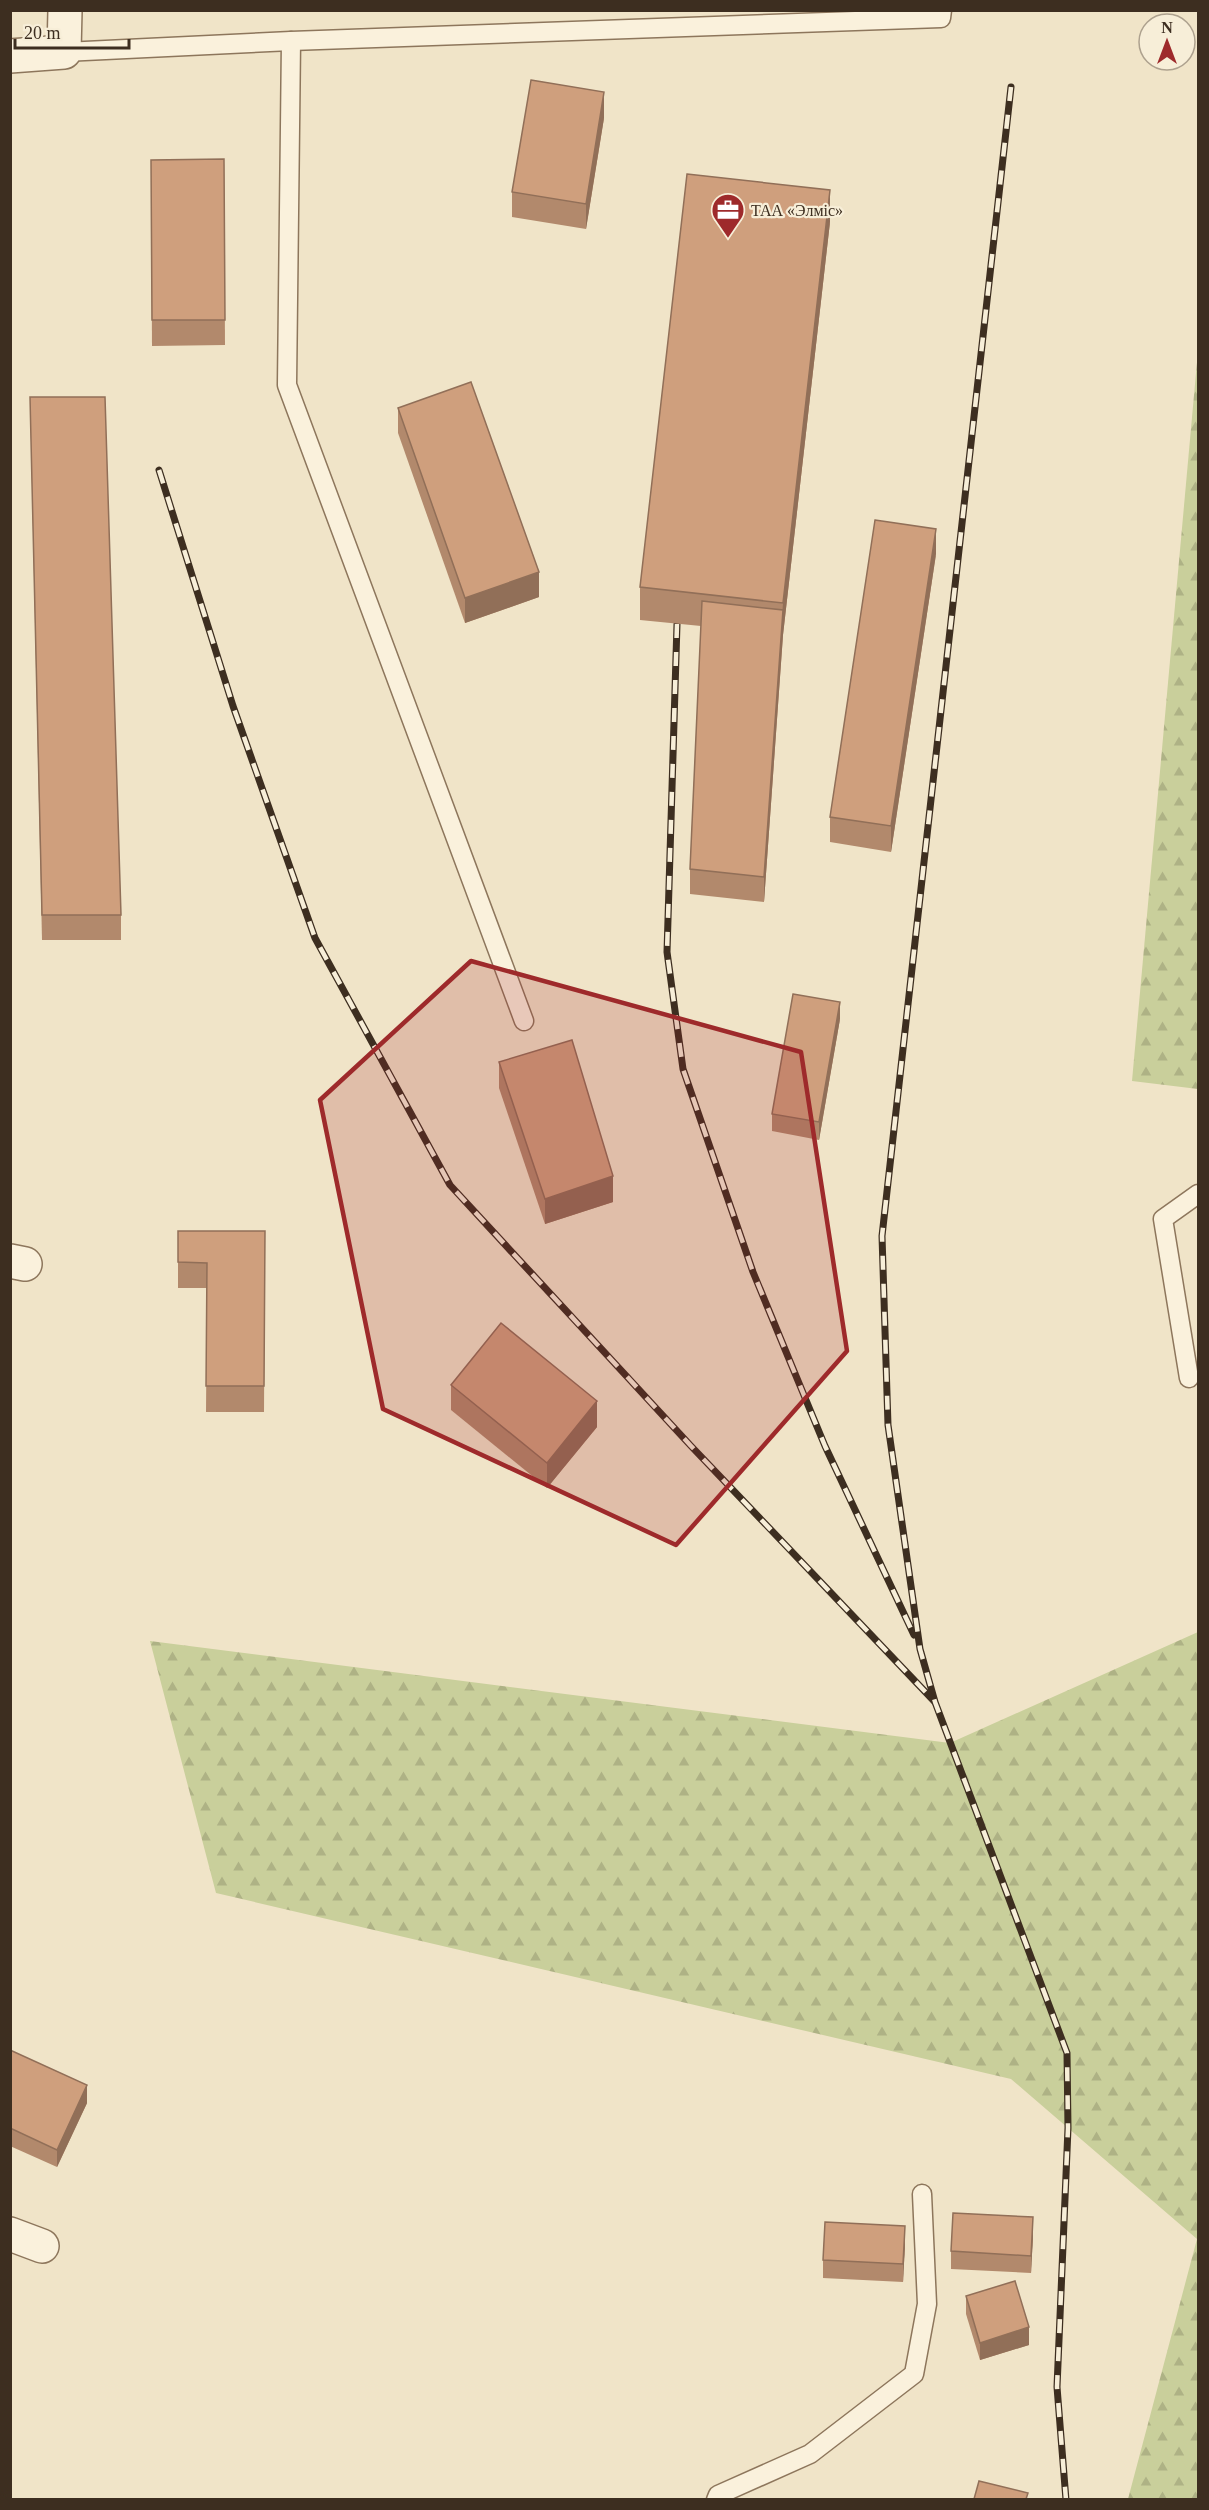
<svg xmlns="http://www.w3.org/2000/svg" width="1209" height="2510" font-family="Georgia,serif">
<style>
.forest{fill:url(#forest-firs)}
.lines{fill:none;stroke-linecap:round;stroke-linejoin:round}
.service-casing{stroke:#8d765c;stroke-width:21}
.minor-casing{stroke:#8d765c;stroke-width:36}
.service{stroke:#faf1dc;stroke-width:18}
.minor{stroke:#faf1dc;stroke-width:33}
.rail-casing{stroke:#3d2e20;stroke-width:7}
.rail{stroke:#f7eed8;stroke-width:4.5;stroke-dasharray:14;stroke-linecap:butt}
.wall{fill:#b2896c}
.shaded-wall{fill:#916f58}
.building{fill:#cf9f7d;stroke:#916f58;stroke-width:1.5}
.marked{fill:#9e2a2b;fill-opacity:0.2;stroke:#9e2a2b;stroke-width:4.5;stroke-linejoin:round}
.labels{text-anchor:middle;stroke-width:4.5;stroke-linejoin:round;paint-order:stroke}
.poi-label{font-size:16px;fill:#3d2e20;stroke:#f7eed8;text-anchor:start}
</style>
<defs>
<pattern id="forest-firs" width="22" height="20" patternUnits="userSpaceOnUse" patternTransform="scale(1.5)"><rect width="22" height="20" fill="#c9cf9b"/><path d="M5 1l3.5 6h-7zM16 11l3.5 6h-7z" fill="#aeb285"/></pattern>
</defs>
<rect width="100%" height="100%" fill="#f0e4c8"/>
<g class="forest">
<polygon points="1198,351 1198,1089 1132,1081"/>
<polygon points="1198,1632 1198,2500 1128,2499 1197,2239 1011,2079 216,1893 150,1641 950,1743"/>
</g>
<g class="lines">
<g class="service-casing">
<g id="service">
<polyline points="291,41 287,385 524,1021"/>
<polyline points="64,52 291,41 941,18 942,10"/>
<polyline points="1189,1378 1163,1219 1198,1194"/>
<polyline points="716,2500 718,2495 810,2454 914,2374 927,2304 922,2194"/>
</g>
</g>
<g class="minor-casing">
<g id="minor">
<polyline points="10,56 64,52 65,10"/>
<polyline points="10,1261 25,1264"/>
<polyline points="10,2234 42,2246"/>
</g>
</g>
<use href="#service" class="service"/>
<use href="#minor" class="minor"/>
<g class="rail-casing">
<g id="rail">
<polyline points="1011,87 882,1236 888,1425 920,1649 935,1702 1067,2053 1068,2128 1057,2387 1066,2500"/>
<polyline points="159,470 233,706 315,938 450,1185 691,1446 934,1701"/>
<polyline points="677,624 667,952 683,1069 753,1272 825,1446 914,1635"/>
</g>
</g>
<use href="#rail" class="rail"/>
</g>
<g class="wall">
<polygon points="604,118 586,229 512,217 512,192"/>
<polygon points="224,159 225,345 152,346 151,160"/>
<polygon points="830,222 783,635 764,902 690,894 690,869 701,626 640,620 640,587"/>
<polygon points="30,397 121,915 121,940 42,940"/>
<polygon points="398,408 539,597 465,623 398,433"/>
<polygon points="936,554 891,852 830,842 830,817"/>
<polygon points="840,1019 819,1140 772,1131 772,1114"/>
<polygon points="499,1062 613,1202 545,1224 499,1088"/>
<polygon points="178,1231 265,1231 264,1412 206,1412 207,1288 178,1288"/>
<polygon points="451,1385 597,1427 547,1488 451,1410"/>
<polygon points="10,2050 87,2103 57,2167 10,2146"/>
<polygon points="1033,2235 1031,2273 951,2269 951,2251"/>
<polygon points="905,2244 903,2282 823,2278 823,2260"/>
<polygon points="966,2296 1029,2345 980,2360 966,2314"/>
</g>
<g class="shaded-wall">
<polygon points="604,92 604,118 586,229 586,204"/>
<polygon points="830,190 830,222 783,635 764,902 764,877 783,603"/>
<polygon points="936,529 936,554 891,852 891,826"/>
<polygon points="539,572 539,597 465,623 465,598"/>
<polygon points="840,1002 840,1019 819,1140 819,1122"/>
<polygon points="613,1176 613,1202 545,1224 545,1199"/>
<polygon points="597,1401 597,1427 547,1488 547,1463"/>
<polygon points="87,2085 87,2103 57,2167 57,2150"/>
<polygon points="1033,2217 1033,2235 1031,2273 1031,2256"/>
<polygon points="905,2226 905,2244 903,2282 903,2264"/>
<polygon points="1029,2327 1029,2345 980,2360 980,2343"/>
</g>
<g class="building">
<polygon points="531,80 604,92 586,204 512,192"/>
<polygon points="224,159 225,320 152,320 151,160"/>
<polygon points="687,174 830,190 783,603 640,587"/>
<polygon points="471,382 539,572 465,598 398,408"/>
<polygon points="30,397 105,397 121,915 42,915"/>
<polygon points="875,520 936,529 891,826 830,817"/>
<polygon points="702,601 783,610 764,877 690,869"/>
<polygon points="793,994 840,1002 819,1122 772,1114"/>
<polygon points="572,1040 613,1176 545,1199 499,1062"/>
<polygon points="178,1231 265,1231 264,1386 206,1386 207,1263 178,1262"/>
<polygon points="501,1323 597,1401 547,1463 451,1385"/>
<polygon points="10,2050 87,2085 57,2150 10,2128"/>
<polygon points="953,2213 1033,2217 1031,2256 951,2251"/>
<polygon points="825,2222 905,2226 903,2264 823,2260"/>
<polygon points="1015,2281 1029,2327 980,2343 966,2296"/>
<polygon points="979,2481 1028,2493 1026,2499 974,2499"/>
</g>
<path class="marked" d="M 471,961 L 801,1052 L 847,1351 L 676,1545 L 383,1409 L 320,1100 Z"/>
<defs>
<g id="office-pin" transform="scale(1.725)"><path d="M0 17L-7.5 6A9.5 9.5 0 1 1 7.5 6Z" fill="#9e2a2b" stroke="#f7eed8"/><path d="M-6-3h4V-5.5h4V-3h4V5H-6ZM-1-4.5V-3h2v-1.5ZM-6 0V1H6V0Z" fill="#fff"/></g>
</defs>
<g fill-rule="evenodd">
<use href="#office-pin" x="728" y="210"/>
</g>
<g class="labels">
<g class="poi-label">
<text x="751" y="216">ТАА «Элміс»</text>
</g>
</g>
<rect width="1209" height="2510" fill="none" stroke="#3d2e20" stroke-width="24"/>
<g transform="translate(1167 42)"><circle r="28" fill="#f7eed8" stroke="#ada18e" stroke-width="1.5"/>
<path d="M0-4.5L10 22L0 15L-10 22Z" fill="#9e2a2b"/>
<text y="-9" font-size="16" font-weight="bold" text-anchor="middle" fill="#3d2e20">N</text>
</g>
<path d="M15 39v9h114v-9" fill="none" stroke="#3d2e20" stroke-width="3"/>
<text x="24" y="39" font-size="18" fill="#3d2e20" stroke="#f7eed8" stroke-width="4.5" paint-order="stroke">20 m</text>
</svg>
